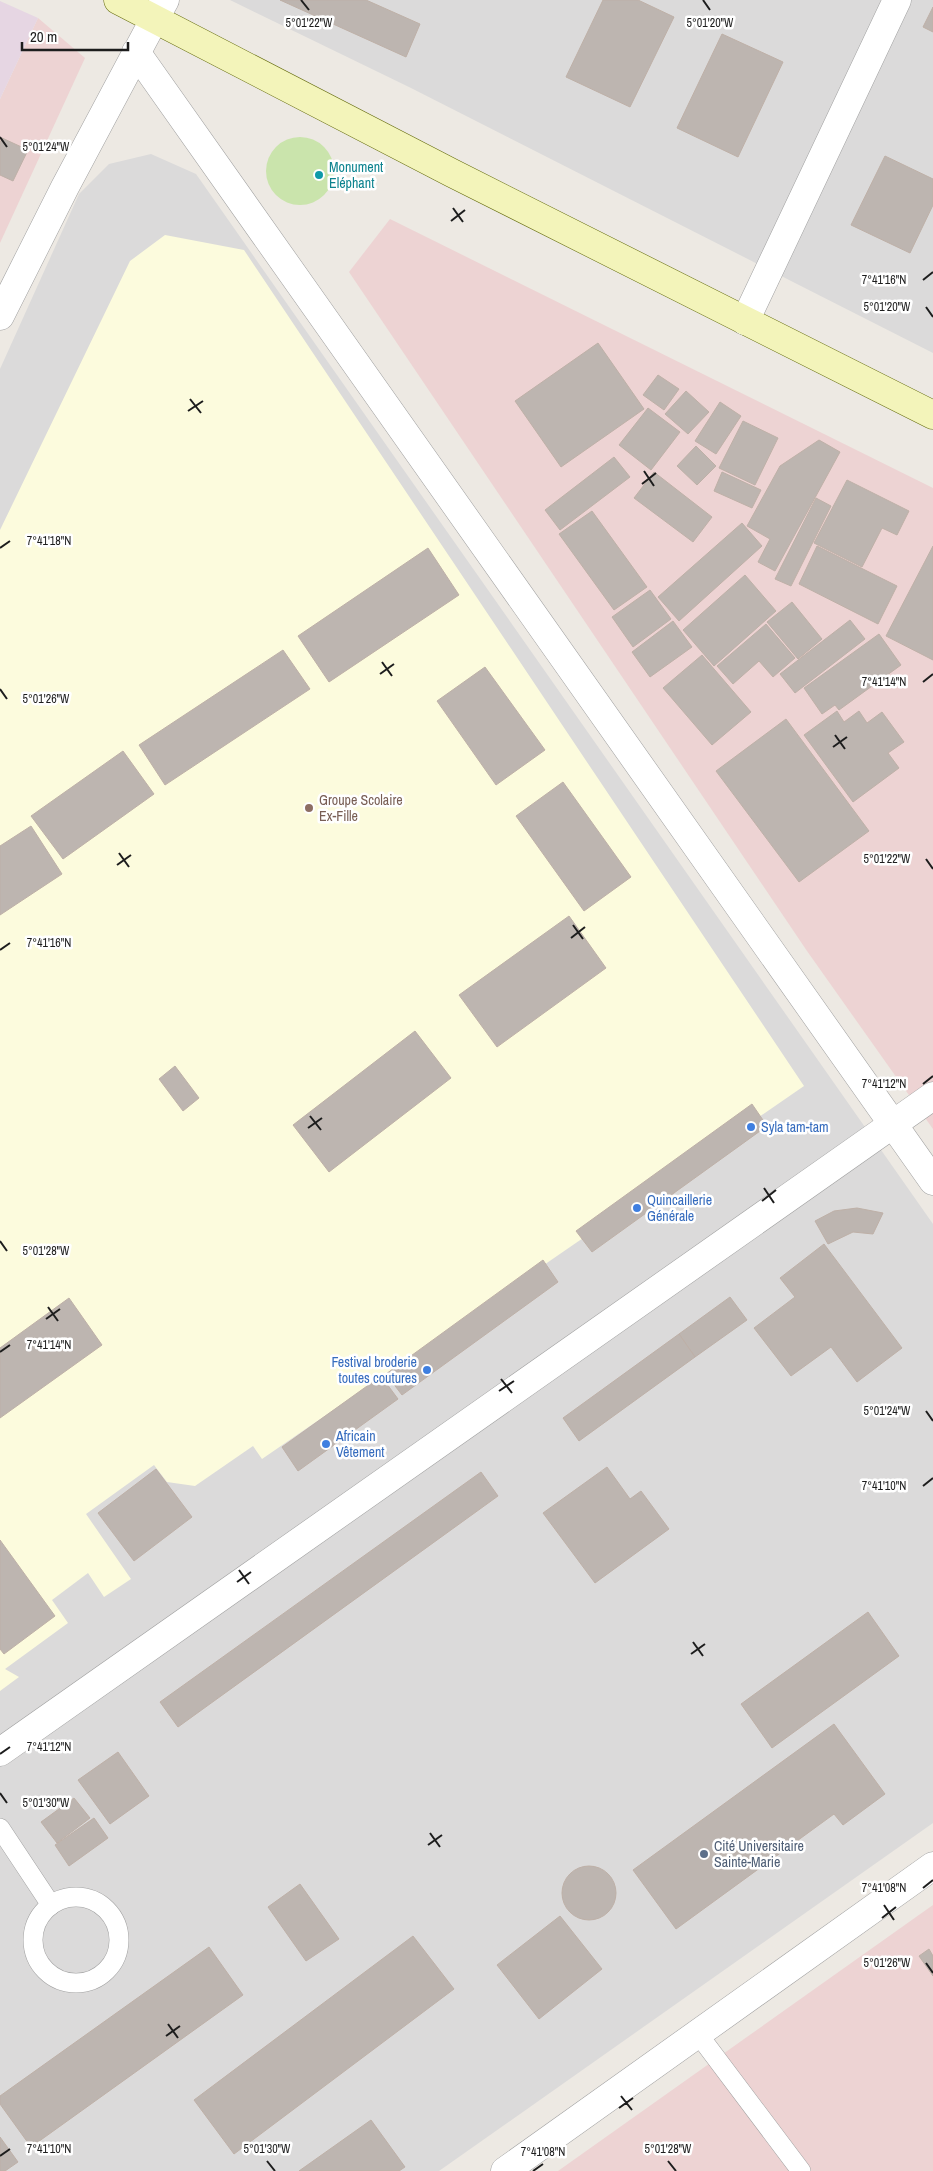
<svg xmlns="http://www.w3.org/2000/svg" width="933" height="2171" font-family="'Archivo Narrow',sans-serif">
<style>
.residential{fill:#dbdada}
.commercial{fill:#edd3d3}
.industrial{fill:#e6d6e3}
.education{fill:#fcfbdd}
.grass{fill:#cae4ac}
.building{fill:#bdb5b0;stroke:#beb0a7}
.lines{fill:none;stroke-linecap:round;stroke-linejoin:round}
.service-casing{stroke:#a1a1a1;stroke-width:20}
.minor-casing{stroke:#a1a1a1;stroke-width:29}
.tertiary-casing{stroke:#a1a1a1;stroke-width:29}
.secondary-casing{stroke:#646b0d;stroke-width:29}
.service{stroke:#fff;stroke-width:19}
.minor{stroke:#fff;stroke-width:28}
.tertiary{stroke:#fff;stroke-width:28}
.secondary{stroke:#f3f4ba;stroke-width:28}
.ticks{fill:none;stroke:#1d1d1d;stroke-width:2}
.culture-dot{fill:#0f9aa8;stroke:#fff;stroke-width:2}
.education-dot{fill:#8d6e63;stroke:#fff;stroke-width:2}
.shop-dot{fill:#3f7fe0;stroke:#fff;stroke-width:2}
.service-dot{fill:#5c6f8a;stroke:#fff;stroke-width:2}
.labels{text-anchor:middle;stroke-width:5;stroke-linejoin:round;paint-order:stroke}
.culture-label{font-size:14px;fill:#0d838f;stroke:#fff;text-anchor:start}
.education-label{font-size:14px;fill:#785e54;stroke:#fff;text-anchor:start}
.shop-label{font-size:14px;fill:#366cbe;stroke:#fff;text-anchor:start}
.service-label{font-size:14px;fill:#4e5e75;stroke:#fff;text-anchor:start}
.ticks-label{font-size:12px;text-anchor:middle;fill:#1d1d1d;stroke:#fff;stroke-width:5;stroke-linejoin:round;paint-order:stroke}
</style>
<rect width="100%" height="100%" fill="#ede9e3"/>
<g class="residential">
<polygon points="230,0 933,0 933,353 411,88"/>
<polygon points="151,154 196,174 933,1224 933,1823 439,2171 0,2171 0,369 79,194 109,164"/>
</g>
<g class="commercial">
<polygon points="38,18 85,58 0,243 0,99"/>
<polygon points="390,219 933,488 933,1129 807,951 349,272"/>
<polygon points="933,1905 933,2171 558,2171"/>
</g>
<polygon class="industrial" points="0,1 38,18 0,99"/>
<polygon class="education" points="165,235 244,250 804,1086 262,1459 253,1446 195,1486 167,1482 154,1465 86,1514 131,1579 104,1597 88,1573 52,1600 68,1623 5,1669 19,1677 0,1691 0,530 130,261"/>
<circle class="grass" cx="300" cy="171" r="34"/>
<g class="building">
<polygon points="280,0 366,0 420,24 406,57"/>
<polygon points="603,0 638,0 674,17 630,107 566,77"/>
<polygon points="933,7 933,32 923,27"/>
<polygon points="722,34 783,62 738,157 677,128"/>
<polygon points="2,138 28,150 13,181 0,175 0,143"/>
<polygon points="885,156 933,179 933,205 910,253 851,225"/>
<polygon points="598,343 644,409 561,467 515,401"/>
<polygon points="658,375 679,389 664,410 643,395"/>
<polygon points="686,391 709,412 688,434 665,414"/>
<polygon points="720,402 741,416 716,454 695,441"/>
<polygon points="648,408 680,432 651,470 619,445"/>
<polygon points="743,421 778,438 755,485 719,468"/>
<polygon points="819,440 840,452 775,571 758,562 770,539 747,526 780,466"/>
<polygon points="696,446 716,466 697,485 677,466"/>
<polygon points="614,457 630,477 560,530 545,510"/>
<polygon points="654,472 712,517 693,542 634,498"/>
<polygon points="722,472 761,490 752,508 714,491"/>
<polygon points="847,480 909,511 897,535 882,528 862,567 814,543"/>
<polygon points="816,498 831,506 791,586 775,579"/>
<polygon points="592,511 647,587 614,610 559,534"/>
<polygon points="742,523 762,546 679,621 658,597"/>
<polygon points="817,546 897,586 878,624 799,584"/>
<polygon points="933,546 933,660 886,636"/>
<polygon points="428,548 459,595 329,682 298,636"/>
<polygon points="745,575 776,611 714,666 683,630"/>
<polygon points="650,590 671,619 633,647 612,617"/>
<polygon points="792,602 822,639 798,659 767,622"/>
<polygon points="850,620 865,639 795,693 780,674"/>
<polygon points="673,621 692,647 650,677 632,652"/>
<polygon points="766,624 795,658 773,677 759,661 733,684 717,666"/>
<polygon points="879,634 901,665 839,710 835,705 822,714 804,688"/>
<polygon points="283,650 310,689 165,785 139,745"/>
<polygon points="702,655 751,712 712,745 663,688"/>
<polygon points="485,667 545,750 496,785 437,701"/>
<polygon points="837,711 844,722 859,711 867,723 882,712 904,742 888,753 899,768 853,802 804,735"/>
<polygon points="786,719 869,831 799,882 716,771"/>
<polygon points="123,751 154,794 63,859 31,816"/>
<polygon points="563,782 631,877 584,911 516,816"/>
<polygon points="31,826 62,874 0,915 0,846"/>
<polygon points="569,916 606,968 497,1047 459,995"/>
<polygon points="415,1031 451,1078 329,1172 293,1125"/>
<polygon points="175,1066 199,1098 183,1111 159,1079"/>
<polygon points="752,1104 767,1126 592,1252 576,1231"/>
<polygon points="857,1208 883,1213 873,1234 853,1232 828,1244 815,1221 834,1211"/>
<polygon points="824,1244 902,1348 857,1382 831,1347 791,1376 754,1328 795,1297 780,1278"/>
<polygon points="543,1260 558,1282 402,1395 386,1374"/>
<polygon points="730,1297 747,1320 695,1357 679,1334"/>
<polygon points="69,1298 102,1345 0,1418 0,1348"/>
<polygon points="679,1334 695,1357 579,1441 563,1418"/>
<polygon points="381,1376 398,1399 298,1471 282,1447"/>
<polygon points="607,1467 630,1499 641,1491 669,1529 595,1583 543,1513"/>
<polygon points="156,1469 192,1517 134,1561 98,1513"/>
<polygon points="481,1472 498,1496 178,1727 160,1702"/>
<polygon points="0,1540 55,1616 4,1654 0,1649"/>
<polygon points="868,1612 899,1656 772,1748 741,1704"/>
<polygon points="834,1724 885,1794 843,1825 834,1814 676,1929 633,1870"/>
<polygon points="118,1752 149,1796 110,1824 78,1780"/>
<polygon points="74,1798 90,1818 57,1843 41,1822"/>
<polygon points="94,1818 108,1838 69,1866 55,1845"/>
<circle cx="589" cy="1893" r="27"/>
<polygon points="300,1884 339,1939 306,1961 268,1907"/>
<polygon points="560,1916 602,1969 539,2019 497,1965"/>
<polygon points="413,1936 454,1989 234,2154 194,2100"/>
<polygon points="209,1947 243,1995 31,2147 0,2104 0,2096"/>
<polygon points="929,1949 933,1956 933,1976 919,1956"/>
<polygon points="371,2120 405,2167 399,2171 299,2171"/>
<polygon points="0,2137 18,2162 5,2171 0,2171"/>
</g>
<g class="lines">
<g class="service-casing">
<g id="service">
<polyline points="0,1828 51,1905"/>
<circle cx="76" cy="1940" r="43"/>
<polyline points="698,2034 801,2171"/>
</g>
</g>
<g class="minor-casing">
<g id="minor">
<polyline points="155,18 165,0"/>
<polyline points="136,52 933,1181"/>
<polyline points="745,321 897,0"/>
<polyline points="0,1752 933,1096"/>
<polyline points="505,2171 933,1866"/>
</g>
</g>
<g class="tertiary-casing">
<polyline id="tertiary" points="0,316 65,187 155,18"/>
</g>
<g class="secondary-casing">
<polyline id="secondary" points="118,0 452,173 933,415"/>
</g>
<use href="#service" class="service"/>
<use href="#minor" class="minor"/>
<use href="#tertiary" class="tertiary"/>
<use href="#secondary" class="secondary"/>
</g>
<path class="ticks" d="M 301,0 L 309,10M 703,0 L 710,10M 0,137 L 7,147M 453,208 L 463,222M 451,221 L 465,210M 923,280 L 933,272M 926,307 L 933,317M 190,399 L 201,413M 188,411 L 203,401M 644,471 L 654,486M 642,484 L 656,473M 0,548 L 10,541M 382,662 L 392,676M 380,674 L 394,664M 923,682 L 933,674M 0,689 L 7,699M 835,735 L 845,749M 833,747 L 847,737M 119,853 L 129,867M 926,859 L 933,869M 117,865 L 131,855M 573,925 L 583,939M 571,938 L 585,927M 0,950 L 10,943M 923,1084 L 933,1076M 310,1116 L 321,1130M 308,1128 L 322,1118M 764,1188 L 774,1203M 762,1201 L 776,1190M 0,1241 L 7,1251M 48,1307 L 58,1321M 46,1319 L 60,1309M 0,1352 L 10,1345M 501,1379 L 512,1393M 499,1391 L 514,1381M 926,1411 L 933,1421M 923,1486 L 933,1478M 239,1570 L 249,1584M 237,1582 L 251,1572M 693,1642 L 703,1656M 691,1654 L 705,1644M 0,1754 L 10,1747M 0,1793 L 7,1803M 430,1833 L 440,1847M 428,1845 L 442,1835M 923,1888 L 933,1880M 884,1905 L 894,1920M 882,1918 L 896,1907M 926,1963 L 933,1973M 168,2024 L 178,2038M 166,2036 L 180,2026M 621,2096 L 632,2110M 619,2108 L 633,2098M 0,2156 L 10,2149M 267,2161 L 275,2171M 668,2161 L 676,2171M 533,2171 L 543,2164"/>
<circle class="culture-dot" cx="319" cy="175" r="5"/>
<circle class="education-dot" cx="309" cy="808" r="5"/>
<g class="shop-dot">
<circle cx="751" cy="1127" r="5"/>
<circle cx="637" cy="1208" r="5"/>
<circle cx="427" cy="1370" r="5"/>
<circle cx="326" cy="1444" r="5"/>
</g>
<circle class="service-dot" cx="704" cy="1854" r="5"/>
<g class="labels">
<g class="culture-label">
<text x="329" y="172">Monument<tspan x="329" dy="16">Eléphant</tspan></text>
</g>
<g class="education-label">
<text x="319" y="805">Groupe Scolaire<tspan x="319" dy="16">Ex-Fille</tspan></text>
</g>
<g class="shop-label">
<text x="761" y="1132">Syla tam-tam</text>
<text x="647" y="1205">Quincaillerie<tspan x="647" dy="16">Générale</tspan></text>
<text x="417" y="1367" text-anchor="end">Festival broderie<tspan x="417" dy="16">toutes coutures</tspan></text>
<text x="336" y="1441">Africain<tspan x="336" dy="16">Vêtement</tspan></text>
</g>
<g class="service-label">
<text x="714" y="1851">Cité Universitaire<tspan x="714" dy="16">Sainte-Marie</tspan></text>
</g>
</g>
<g class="ticks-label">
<text x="309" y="27">5°01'22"W</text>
<text x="710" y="27">5°01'20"W</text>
<text x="46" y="151">5°01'24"W</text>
<text x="884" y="284">7°41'16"N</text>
<text x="887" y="311">5°01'20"W</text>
<text x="49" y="545">7°41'18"N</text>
<text x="884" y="686">7°41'14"N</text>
<text x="46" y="703">5°01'26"W</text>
<text x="887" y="863">5°01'22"W</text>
<text x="49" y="947">7°41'16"N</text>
<text x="884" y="1088">7°41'12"N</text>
<text x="46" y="1255">5°01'28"W</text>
<text x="49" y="1349">7°41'14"N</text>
<text x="887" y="1415">5°01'24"W</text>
<text x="884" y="1490">7°41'10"N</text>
<text x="49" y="1751">7°41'12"N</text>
<text x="46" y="1807">5°01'30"W</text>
<text x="884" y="1892">7°41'08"N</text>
<text x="887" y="1967">5°01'26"W</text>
<text x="267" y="2153">5°01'30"W</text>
<text x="668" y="2153">5°01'28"W</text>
<text x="49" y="2153">7°41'10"N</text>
<text x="543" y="2156">7°41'08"N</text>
</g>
<path d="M22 42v8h106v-8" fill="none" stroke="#1d1d1d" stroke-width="2.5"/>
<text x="30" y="42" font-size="15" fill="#1d1d1d" stroke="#ffffff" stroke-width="4" paint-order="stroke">20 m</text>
</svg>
